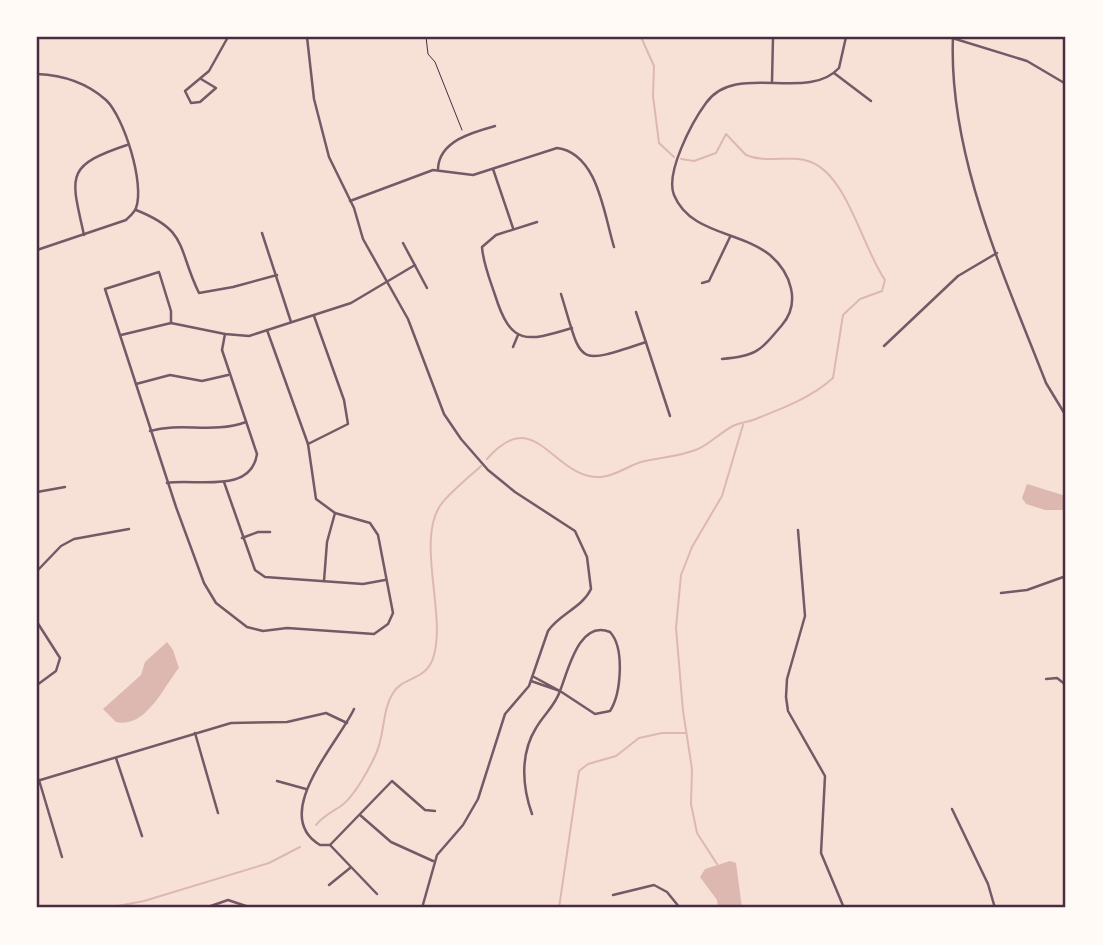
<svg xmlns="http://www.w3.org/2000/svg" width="1103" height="945" font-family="Cabin,sans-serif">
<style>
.water{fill:#dcb8b0}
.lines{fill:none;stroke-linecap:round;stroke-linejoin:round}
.stream{stroke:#dcb8b0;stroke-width:2}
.path{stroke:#4a2c40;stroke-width:1}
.minor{stroke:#755966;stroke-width:2.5}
.tertiary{stroke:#755966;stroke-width:2.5}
.neatline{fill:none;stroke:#4a2c40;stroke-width:2.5}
</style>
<rect width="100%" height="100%" fill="#f7e1d7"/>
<g class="water">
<polygon points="1027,484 1066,496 1066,510 1045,510 1026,504 1022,498"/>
<path d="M 167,642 L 173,650 L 179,668 C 164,686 146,729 116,722 L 103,709 L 141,675 L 145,662 Z"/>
<polygon points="730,861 736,863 742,908 718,908 717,900 700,877 705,869"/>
</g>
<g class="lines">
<g class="stream">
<polyline points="641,37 654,66 653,96 659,143 674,157"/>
<path d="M 487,459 C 536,402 553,480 601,477 C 615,476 628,466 641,462 C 660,457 679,457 698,449 C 711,443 721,432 733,426 C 739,423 747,422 753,420 C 781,409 811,398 833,378 L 843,315 L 860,299 L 882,291 L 885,280 C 862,247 848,177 811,162 C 790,154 767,164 746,155 L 726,134 L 716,153 L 694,161 L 681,159"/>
<path d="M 316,825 C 323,816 332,812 341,806 C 354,797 369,769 376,754 C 385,734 382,710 393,693 C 404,675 427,682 434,655 C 446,612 415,538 442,503 C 453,490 468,478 481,466"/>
<polyline points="717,864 697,833 691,804 692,769 683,711 676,628 681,575 692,547 722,496 743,425"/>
<polyline points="37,908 38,908"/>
<polyline points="107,908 144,901 269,863 300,847"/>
<polyline points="559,908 579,771 588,764 616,756 639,738 662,733 686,733"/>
</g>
<polyline class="path" points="426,37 428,54 435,62 462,130"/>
<g class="minor">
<path d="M 307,37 L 314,99 L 329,157 L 354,208 L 363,239 L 408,319 L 444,414 L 461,439 L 488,470 L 515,492 L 575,531 L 587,557 L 591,589 C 582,608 559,614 548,631 L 529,686 L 505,714 L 478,799 L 463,825 L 437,855 L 422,908"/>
<polyline points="834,73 871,101"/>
<path d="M 37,74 C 62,75 87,83 106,100 C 124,117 145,184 136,208 C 134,213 130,216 126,220 L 37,250"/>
<polyline points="201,79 216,88 200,102 191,103 185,91 209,71 228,37"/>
<polyline points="772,82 773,37"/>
<path d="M 438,169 C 439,141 473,132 495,126"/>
<polyline points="493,169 513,228"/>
<path d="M 350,201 L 433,170 L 473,175 L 557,148 C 598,153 604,215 614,247"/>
<path d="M 136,210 C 189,231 177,248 199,293 L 233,287 L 277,275"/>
<path d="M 537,222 L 496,235 L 482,247 C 483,263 490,280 495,295 C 511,346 526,342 572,328"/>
<polyline points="262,233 291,322"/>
<path d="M 84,235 C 71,176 64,166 127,145"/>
<polyline points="403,243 427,288"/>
<polyline points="702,283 709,281 730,237"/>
<path d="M 561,294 C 583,365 574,366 646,342"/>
<polyline points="636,312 670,416"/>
<polyline points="171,323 171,311 159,272 105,289 176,507 204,583 216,603 247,627 263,631 287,628 374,634 388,624 393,613 378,535 370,523 335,513 316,499 308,444 267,330"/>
<polyline points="121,335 171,323 225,334 249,336 351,303 415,265"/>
<polyline points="884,346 958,276 997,253"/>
<polyline points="513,347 518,335"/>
<path d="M 722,359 C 757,356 760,351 782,325 C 801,303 791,273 770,255 C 740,231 690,234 674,195 C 665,173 692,122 706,103 C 735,61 807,103 839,68 L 846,37"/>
<polyline points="136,384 170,375 202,381 228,375"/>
<path d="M 150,431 C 182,422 213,434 246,422"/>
<polyline points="308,444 348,424 344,400 314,316"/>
<polyline points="224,482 255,570 265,577 363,584 385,580"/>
<path d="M 167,483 C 195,478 251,495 257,454 L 222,350 L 225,334"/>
<polyline points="37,492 65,487"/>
<polyline points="798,530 805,616 787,679 786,697 788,711 825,776 821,853 844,908"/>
<polyline points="242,538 258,532 270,532"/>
<polyline points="37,571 61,546 74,539 129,529"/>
<polyline points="324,581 327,542 335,513"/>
<polyline points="1001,593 1027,590 1066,576"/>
<polyline points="37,622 60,658 56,671 37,685"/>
<polyline points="1046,679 1057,678 1066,685"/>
<polyline points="531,681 560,691 534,677"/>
<path d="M 354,709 C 339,742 269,815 320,845 L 330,845 L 392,781 L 425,810 L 435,811"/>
<polyline points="195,733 218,813"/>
<polyline points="116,758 142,836"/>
<polyline points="39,780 62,857"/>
<polyline points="37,781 231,723 287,722 326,713 347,723"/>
<polyline points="277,781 306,789"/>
<polyline points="952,809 988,884 995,908"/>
<path d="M 532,814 C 522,786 520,754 536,728 C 544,714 555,706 560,691 L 595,714 L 610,711 C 621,694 625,648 610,632 C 579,619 568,671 560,691"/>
<polyline points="360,815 391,842 433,861"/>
<polyline points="330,845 377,894"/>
<polyline points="329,885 350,868"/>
<polyline points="613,895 654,885 667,892 680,908"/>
<polyline points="205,908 228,900 252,908"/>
</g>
<g class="tertiary">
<polyline points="949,37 1027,61 1066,84"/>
<path d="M 953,37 C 948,154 1004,275 1046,383 L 1066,416"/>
</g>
</g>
<rect width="1103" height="945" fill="none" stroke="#fffaf5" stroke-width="77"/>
<rect x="38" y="38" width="1026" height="868" class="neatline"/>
</svg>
